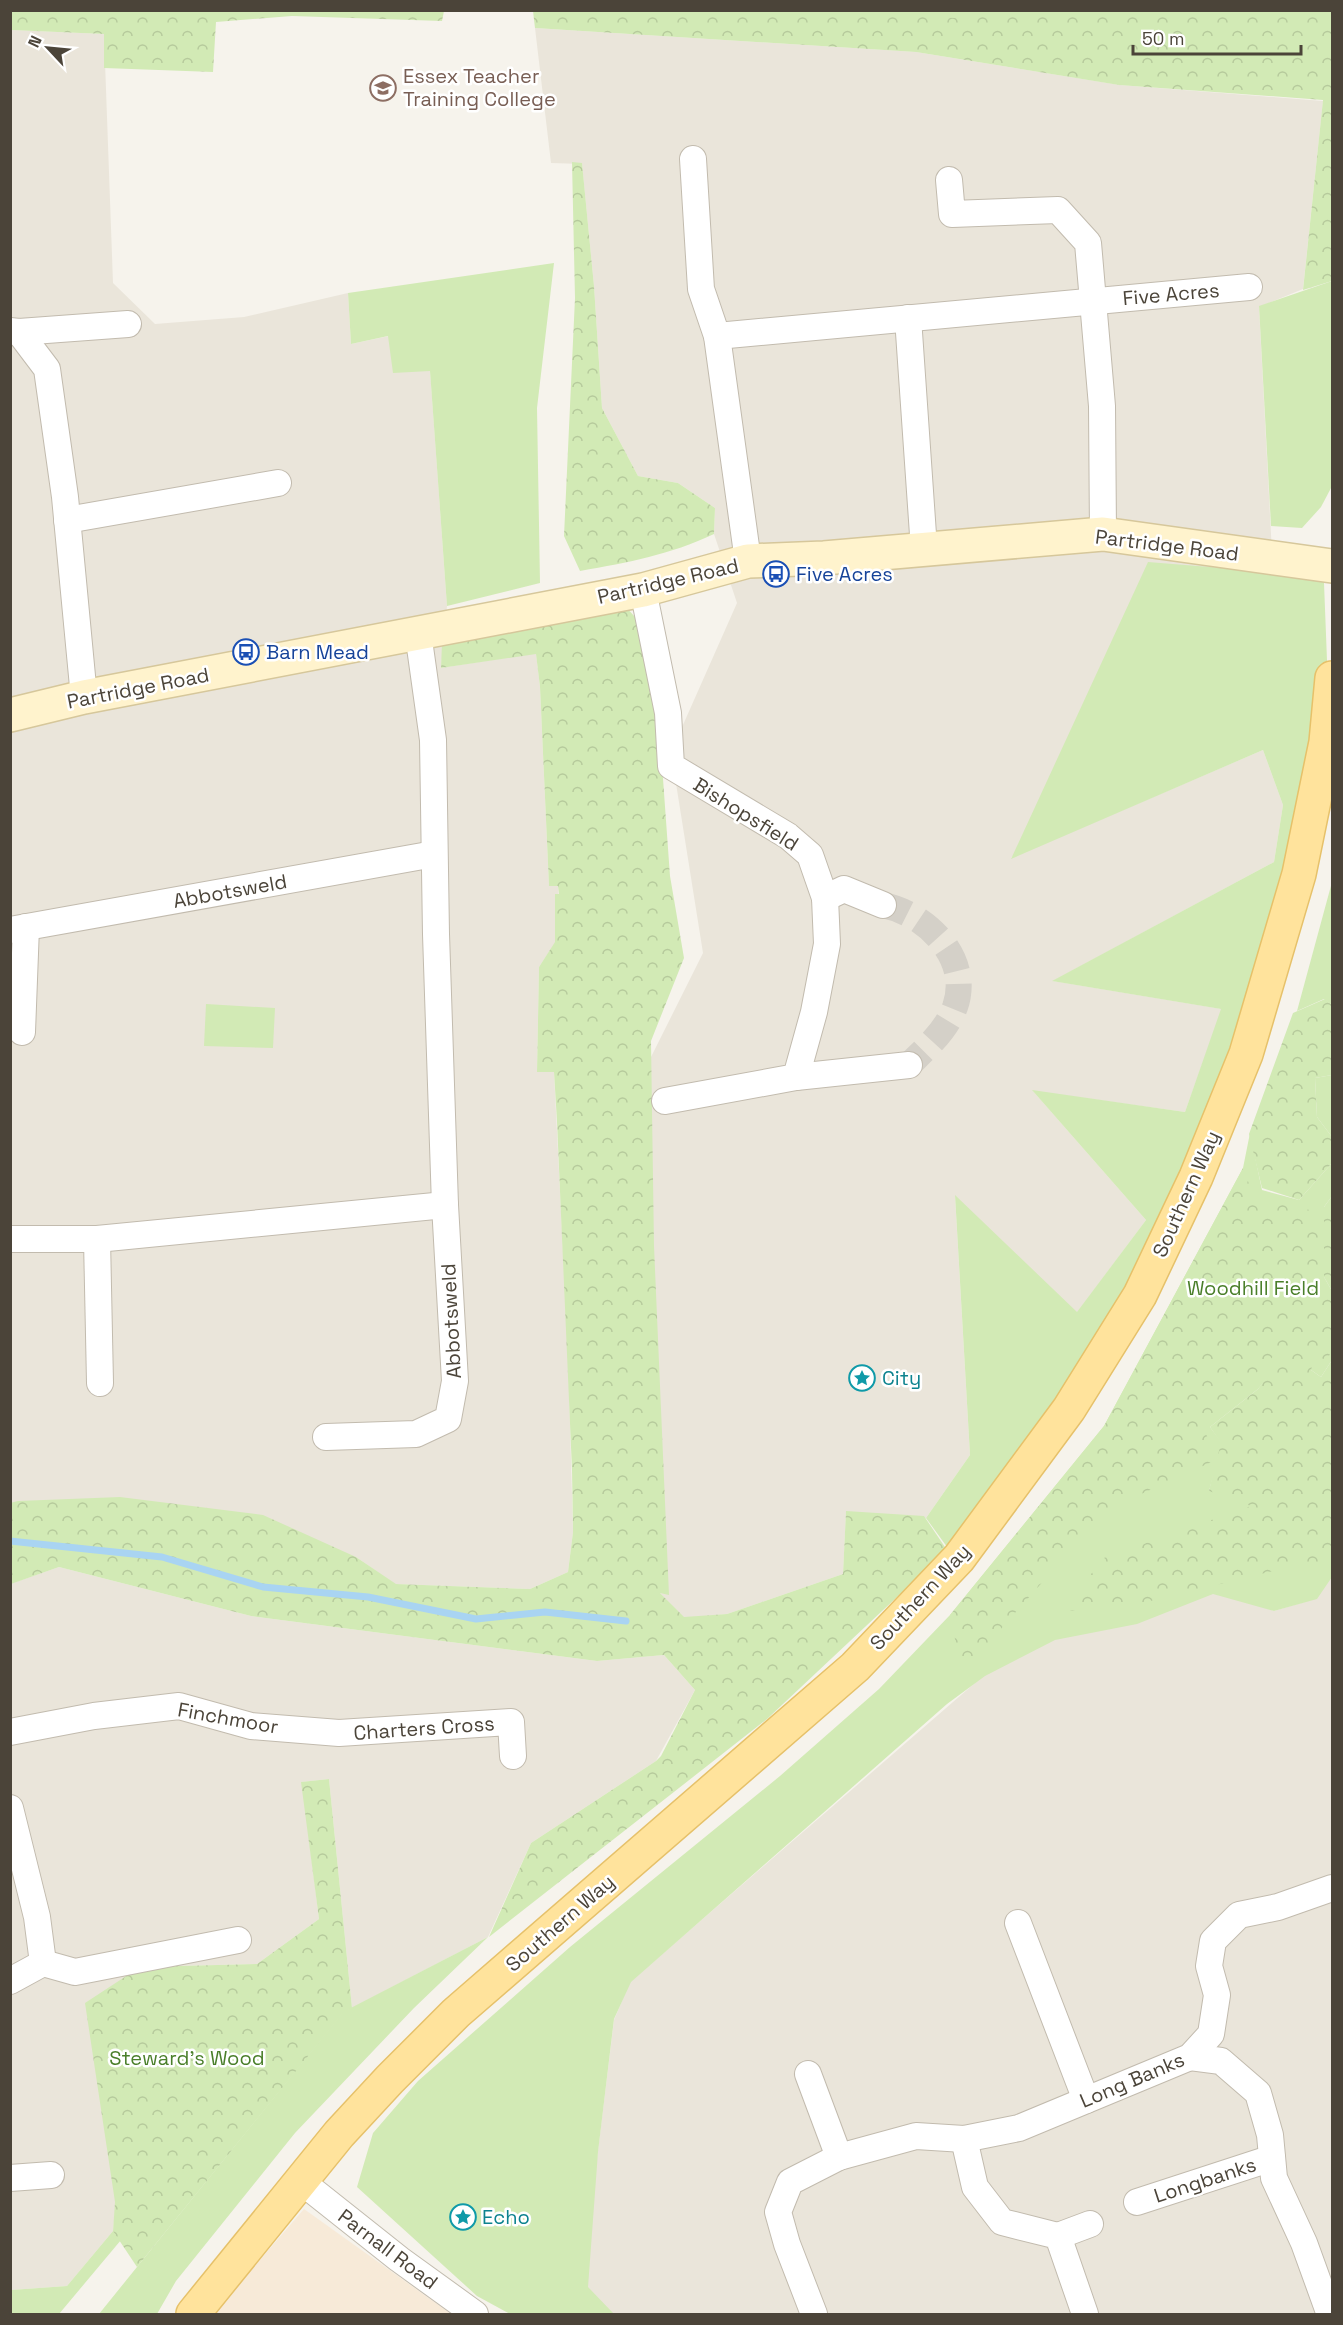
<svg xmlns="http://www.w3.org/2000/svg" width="1343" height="2325" font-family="'Space Grotesk',sans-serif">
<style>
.residential{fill:#eae5da}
.commercial{fill:#f7ead8}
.grass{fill:#d2eab5}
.forest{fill:url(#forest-crowns);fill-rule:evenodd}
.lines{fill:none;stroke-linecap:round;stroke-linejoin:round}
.stream{stroke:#a9d4f2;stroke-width:7}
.street-tunnel{stroke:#d4d0c8;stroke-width:26;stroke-dasharray:26 13;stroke-linecap:butt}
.street-casing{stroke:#c2bbae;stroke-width:28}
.secondary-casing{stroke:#d6c79b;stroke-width:36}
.primary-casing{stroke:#e6c16a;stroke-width:36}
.street{stroke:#fff;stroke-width:26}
.secondary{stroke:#fff3cd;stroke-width:33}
.primary{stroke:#ffe39c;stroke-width:33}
.labels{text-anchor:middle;stroke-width:5;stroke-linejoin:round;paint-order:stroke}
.education-label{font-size:20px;fill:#785e54;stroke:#fff;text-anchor:start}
.street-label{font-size:20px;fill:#4b4439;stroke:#fff}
.transit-label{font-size:20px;fill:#164399;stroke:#fff;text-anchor:start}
.park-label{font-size:20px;fill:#4a7f2a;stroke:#fff}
.culture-label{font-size:20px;fill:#0d838f;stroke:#fff;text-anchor:start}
</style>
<defs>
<pattern id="forest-crowns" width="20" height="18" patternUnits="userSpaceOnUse" patternTransform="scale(1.5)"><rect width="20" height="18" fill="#d2eab5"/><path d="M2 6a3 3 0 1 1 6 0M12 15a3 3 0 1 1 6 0" fill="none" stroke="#b6ca9c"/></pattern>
</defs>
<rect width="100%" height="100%" fill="#f6f3ec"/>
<g class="residential">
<polygon points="535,28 916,52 1120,85 1323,101 1303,289 1259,307 1273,572 1011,858 1263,750 1283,805 1274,862 1053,981 1222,1009 1185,1112 1033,1091 1146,1220 1077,1313 955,1196 970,1455 926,1518 846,1512 843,1574 727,1614 684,1618 659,1592 646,1067 703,953 671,752 737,603 714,534 715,508 678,483 638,476 602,408 594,286 582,164 551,163"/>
<polygon points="11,30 104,34 113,283 155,324 244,317 348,293 351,344 389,336 430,370 447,606 441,668 536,653 540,687 549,886 558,886 560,913 555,943 539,967 537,1071 554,1072 568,1352 573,1532 568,1572 530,1589 395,1584 356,1557 11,1503"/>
<polygon points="59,1567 251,1616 597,1661 664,1655 695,1690 656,1761 531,1843 488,1937 352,2008 329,1779 302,1782 319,1919 257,1964 140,1967 113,2231 67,2286 11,2290 10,1584"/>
<polygon points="1332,1574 1332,2314 578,2314 614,2020 630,1982 983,1676 1054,1638 1214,1591 1274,1611 1311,1600"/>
</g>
<polygon class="commercial" points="304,2209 451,2314 213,2314"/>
<g class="grass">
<polygon points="832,11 972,11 973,20"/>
<polygon points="554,263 537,408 540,583 447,606 430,371 393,373 388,336 351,344 348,293"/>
<polygon points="1332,281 1331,488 1321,507 1302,528 1271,526 1259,306"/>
<polygon points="1148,562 1273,572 1318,572 1324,583 1329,712 1257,970 1179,1191 1065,1397 950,1551 926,1518 970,1455 955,1195 1077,1312 1146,1220 1032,1090 1185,1112 1221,1009 1052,981 1274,862 1283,805 1263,750 1011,859"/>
<polygon points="1332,882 1332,1005 1324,999 1297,1011"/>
<polygon points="206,1004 275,1008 273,1048 204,1046"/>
<polygon points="1332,1075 1332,1137 1317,1117 1315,1078"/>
<polygon points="1250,1133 1262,1190 1299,1200 1332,1163 1332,1196 1324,1207 1324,1277 1332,1291 1332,1360 1321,1377 1311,1370 1279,1363 1258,1389 1210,1427 1222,1443 1209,1491 1332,1480 1332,1577 1317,1599 1274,1611 1213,1594 1137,1624 1055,1640 985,1676 947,1704 631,1982 614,2019 598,2152 588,2287 614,2314 510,2314 477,2296 357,2187 373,2133 418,2081 570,1947 780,1776 879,1689 950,1615 1104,1426 1243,1168"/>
<polygon points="488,1937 414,2008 295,2133 176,2281 157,2314 99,2314 343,2012"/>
<polygon points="113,2231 121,2240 59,2314 11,2314 11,2290 67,2286"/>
</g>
<g class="forest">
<polygon points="11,10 444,10 444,11 442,21 292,16 216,22 213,72 104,68 104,34 11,30"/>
<polygon points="841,11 972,19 972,11 1332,11 1332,281 1303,290 1323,100 1119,85 916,52 535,28 533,11"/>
<path d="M 572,162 L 582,163 L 594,286 L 602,408 L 638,476 L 678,483 L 715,508 L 714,534 C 669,555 630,562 580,571 L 564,536 L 575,298 Z"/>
<polygon points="625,606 645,628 659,723 670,876 684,958 651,1041 654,1246 669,1595 660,1593 684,1617 727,1614 843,1574 846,1511 924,1516 947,1550 767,1719 489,1937 531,1843 656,1761 661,1756 695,1690 664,1655 597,1661 251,1616 59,1567 11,1584 10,1503 18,1501 120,1497 263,1515 356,1557 396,1584 530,1589 568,1572 573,1532 572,1470 557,1122 554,1072 537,1072 539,967 555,942 555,894 559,894 558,886 549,886 540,687 536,654 441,668 442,643"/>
<polygon points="1325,999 1332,1005 1332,1075 1315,1078 1317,1117 1332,1137 1332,1163 1299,1200 1262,1188 1249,1134 1293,1013"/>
<path d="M 1243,1168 L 1254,1197 L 1318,1212 L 1318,1278 L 1332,1303 L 1332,1350 L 1327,1360 L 1315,1356 L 1311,1370 L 1321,1377 L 1332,1360 L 1332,1568 L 1285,1568 L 1130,1606 L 1067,1611 L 1101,1559 L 1251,1506 L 1209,1491 L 1216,1460 L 1106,1510 L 962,1673 L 950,1615 L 1104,1426 ZM 1285,1345 L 1289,1347 L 1258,1389 L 1210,1427 L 1221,1443 L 1217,1459 L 1202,1425 Z"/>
<polygon points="1332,1196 1332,1291 1324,1277 1324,1207"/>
<polygon points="329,1779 352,2008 343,2013 137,2267 113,2231 115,2202 85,2003 140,1967 257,1964 319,1919 301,1782"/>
</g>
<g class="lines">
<polyline class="stream" points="10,1541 162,1557 263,1587 368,1597 476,1619 545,1612 626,1621"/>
<path class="street-tunnel" d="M 883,905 C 927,914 972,959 955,1007 C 946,1031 927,1047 909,1065"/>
<g class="street-casing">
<g id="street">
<polyline points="693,159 701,289 717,336 748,561"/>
<polyline points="949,180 952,214 1058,210 1088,243 1102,406 1103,534"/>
<polyline points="908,318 924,549"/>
<polyline points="10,331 19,332 128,324"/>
<polyline points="19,332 47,369 65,497 84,697"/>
<polyline points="717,336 1249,287"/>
<polyline points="67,520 278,483"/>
<polyline points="643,590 668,713 671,766 788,836 810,855 825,898 827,944 814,1012 796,1077 665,1101"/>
<polyline points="825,898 844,889 883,905"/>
<polyline points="10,930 434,854"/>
<polyline points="22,1032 26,927"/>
<polyline points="796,1077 909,1065"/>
<polyline points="10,1239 97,1239 445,1205"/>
<polyline points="97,1239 100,1383"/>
<polyline points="326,1437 416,1434 448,1419 455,1381 445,1205 436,934 433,740 418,633"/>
<polyline points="10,1732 94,1716 179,1706 251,1726 339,1733 511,1722 513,1756"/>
<polyline points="10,1808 37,1917 43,1963 10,1981"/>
<polyline points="1018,1923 1086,2100"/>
<polyline points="43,1963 75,1972 238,1940"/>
<polyline points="1190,2057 1221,2061 1258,2093 1270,2135 1274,2178 1304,2243 1329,2312"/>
<polyline points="808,2074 839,2157"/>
<polyline points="964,2139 975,2187 1002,2222 1058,2236 1085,2314"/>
<polyline points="10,2178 51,2175"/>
<polyline points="302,2182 399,2259 475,2314"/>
<polyline points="1137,2202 1272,2158"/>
<polyline points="1058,2236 1090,2224"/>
<polyline points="814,2314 787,2244 778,2212 790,2182 839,2157 916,2136 964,2139 1019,2128 1190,2057 1211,2034 1217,1995 1209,1966 1213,1941 1239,1915 1278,1907 1332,1888"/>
</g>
</g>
<g class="secondary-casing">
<polyline id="secondary" points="10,715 84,697 643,590 748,561 824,558 1103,534 1332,566"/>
</g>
<g class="primary-casing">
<polyline id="primary" points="193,2314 339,2134 390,2079 456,2013 855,1667 959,1558 1069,1409 1140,1295 1196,1177 1246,1054 1299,874 1326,742 1332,678"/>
</g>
<use href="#street" class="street"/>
<use href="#secondary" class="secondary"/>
<use href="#primary" class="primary"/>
</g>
<defs>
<g id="school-ring" transform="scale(1.35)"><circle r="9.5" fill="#fff" stroke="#8d6e63" stroke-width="1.5"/><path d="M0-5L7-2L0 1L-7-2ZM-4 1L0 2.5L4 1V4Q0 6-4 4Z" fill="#8d6e63"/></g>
<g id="bus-ring" transform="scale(1.35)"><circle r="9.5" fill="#fff" stroke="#1a4fb4" stroke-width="1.5"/><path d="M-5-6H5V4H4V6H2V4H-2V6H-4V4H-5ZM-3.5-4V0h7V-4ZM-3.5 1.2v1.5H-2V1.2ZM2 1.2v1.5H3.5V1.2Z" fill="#1a4fb4"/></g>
<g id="sight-ring" transform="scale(1.35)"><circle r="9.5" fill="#fff" stroke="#0f9aa8" stroke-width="1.5"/><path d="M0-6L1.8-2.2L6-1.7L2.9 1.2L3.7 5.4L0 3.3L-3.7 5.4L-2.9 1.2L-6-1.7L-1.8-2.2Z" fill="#0f9aa8"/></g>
</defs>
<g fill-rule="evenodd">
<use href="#school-ring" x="383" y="88"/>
<use href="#bus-ring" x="776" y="574"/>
<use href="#bus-ring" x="246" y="652"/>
<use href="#sight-ring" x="862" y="1378"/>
<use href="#sight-ring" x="463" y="2217"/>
</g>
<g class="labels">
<g class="education-label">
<text x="403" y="83">Essex Teacher<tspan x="403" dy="23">Training College</tspan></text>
</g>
<g class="street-label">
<text transform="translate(1171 294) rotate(-5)" y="7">Five Acres</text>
<text transform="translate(1167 545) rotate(7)" y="7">Partridge Road</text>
<text transform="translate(668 581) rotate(-13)" y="7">Partridge Road</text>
<text transform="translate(138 688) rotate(-11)" y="7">Partridge Road</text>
<text transform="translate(746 814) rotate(32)" y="7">Bishopsfield</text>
<text transform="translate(230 891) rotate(-10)" y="7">Abbotsweld</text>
<text transform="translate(1186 1194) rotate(-66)" y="7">Southern Way</text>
<text transform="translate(451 1321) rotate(-93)" y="7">Abbotsweld</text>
<text transform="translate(920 1597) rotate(-47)" y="7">Southern Way</text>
<text transform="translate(228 1718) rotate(10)" y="7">Finchmoor</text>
<text transform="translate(424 1728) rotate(-4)" y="7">Charters Cross</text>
<text transform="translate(560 1923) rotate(-41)" y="7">Southern Way</text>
<text transform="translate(1132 2080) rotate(-23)" y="7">Long Banks</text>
<text transform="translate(1205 2180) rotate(-18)" y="7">Longbanks</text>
<text transform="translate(388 2249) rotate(37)" y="7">Parnall Road</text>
</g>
<g class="transit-label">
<text x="796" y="581">Five Acres</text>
<text x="266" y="659">Barn Mead</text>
</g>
<g class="park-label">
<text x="1253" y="1295">Woodhill Field</text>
<text x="187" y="2065">Steward's Wood</text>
</g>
<g class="culture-label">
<text x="882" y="1385">City</text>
<text x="482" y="2224">Echo</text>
</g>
</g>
<rect width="1343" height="2325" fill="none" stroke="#4b4439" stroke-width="24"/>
<g transform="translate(48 48) rotate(296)" stroke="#ffffff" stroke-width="4.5" paint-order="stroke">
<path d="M0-4.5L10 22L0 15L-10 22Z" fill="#4b4439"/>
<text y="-9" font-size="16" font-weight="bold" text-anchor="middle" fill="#4b4439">N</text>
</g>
<path d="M1133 45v9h168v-9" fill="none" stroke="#4b4439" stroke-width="3"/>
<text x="1142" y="45" font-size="18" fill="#4b4439" stroke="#ffffff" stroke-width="4.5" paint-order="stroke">50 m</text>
</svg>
